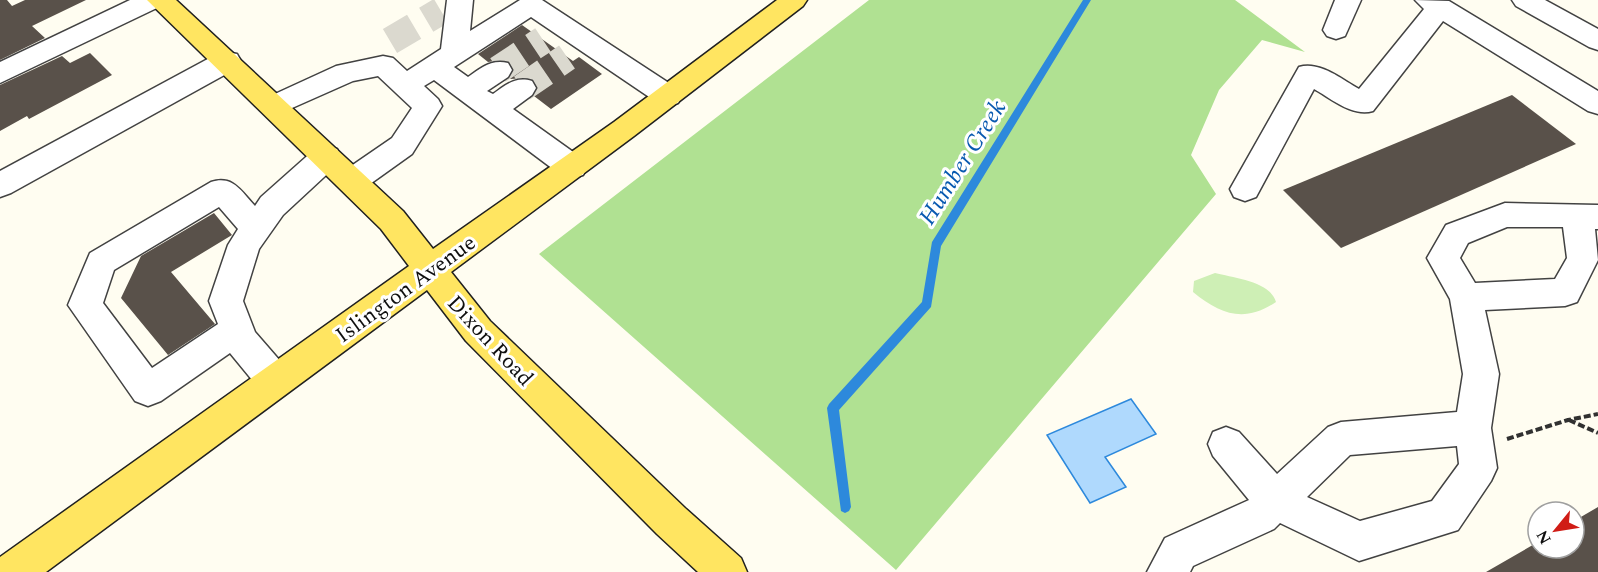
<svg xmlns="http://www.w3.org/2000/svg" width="1598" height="572" font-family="Spectral,serif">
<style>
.green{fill:#ceefb5}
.forest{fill:#b0e192}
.water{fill:#afd9fd;stroke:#2d89dc;stroke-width:1.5}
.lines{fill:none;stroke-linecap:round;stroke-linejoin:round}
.stream{fill:#2d89dc;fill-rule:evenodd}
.building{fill:#59514a}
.minor-tunnel{stroke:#dbd9cf;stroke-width:28;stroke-dasharray:28 14;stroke-linecap:butt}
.minor-casing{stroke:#424242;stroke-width:3}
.major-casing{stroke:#202020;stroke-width:3}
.path{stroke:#313131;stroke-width:4;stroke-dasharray:7 3;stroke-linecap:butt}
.minor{fill:#fff;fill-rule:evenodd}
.major{fill:#ffe561;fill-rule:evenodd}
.labels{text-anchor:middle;stroke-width:6;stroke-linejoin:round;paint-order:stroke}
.street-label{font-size:22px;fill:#0f0f0f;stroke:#fff}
.water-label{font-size:24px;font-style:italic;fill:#095ab0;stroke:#fff}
</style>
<rect width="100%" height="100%" fill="#fffdf1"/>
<path class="green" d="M 1215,273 C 1234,278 1270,281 1276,302 C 1245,323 1221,315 1193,292 L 1194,281 Z"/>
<polygon class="forest" points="869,0 1235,0 1305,52 1262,40 1219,90 1191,155 1216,194 896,570 539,254"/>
<polygon class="water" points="1131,399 1156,434 1105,457 1126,487 1090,503 1047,435"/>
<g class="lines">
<polygon class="stream" points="1083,0 1091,0 941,246 931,307 839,410 851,507 849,511 845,513 841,511 827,408 829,404 922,302 932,242"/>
</g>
<g class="building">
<polygon points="0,0 7,0 12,6 25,0 86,0 32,26 45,38 0,60"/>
<polygon points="522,25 573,61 579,57 602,74 551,109 534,96 538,89 534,80 526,78 510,79 514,71 510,62 502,60 488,62 478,54"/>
<polygon points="90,53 112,75 29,119 27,116 0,131 0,85 62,56 70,63"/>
<polygon points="1512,95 1576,144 1341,248 1283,190"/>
<polygon points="214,213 232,235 171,272 215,324 168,355 121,298 141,256"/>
<polygon points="1598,507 1598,572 1486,572 1538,542 1538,548 1574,548 1574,521"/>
</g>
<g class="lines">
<g class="minor-tunnel">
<polyline points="390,41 441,11"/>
<polyline points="498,70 543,40"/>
<polyline points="522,88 567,57"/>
</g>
<g class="minor-casing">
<g id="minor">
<polygon points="130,0 165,0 161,6 0,83 0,62"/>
<path d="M 447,0 L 473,0 L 470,31 L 520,0 L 542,0 L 678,89 L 682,96 L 678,103 L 668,106 L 658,103 L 531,17 L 454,67 L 468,77 C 481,68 491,59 508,63 L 512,70 L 508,77 L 487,91 L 493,94 C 506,85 515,76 532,81 L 536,88 L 532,95 L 513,109 L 583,159 L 587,167 L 583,175 L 572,178 L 561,175 L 434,80 L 424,86 L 438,99 L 442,106 L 412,154 L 363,189 L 352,193 L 341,189 L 337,181 L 341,173 L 392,138 L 412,108 L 378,76 L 353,81 L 274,116 L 264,113 L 260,106 L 264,99 L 336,66 L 383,56 L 393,58 L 407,71 L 441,49 Z"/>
<polygon points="1335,0 1361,0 1345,36 1336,39 1327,36 1323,30"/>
<path d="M 1415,0 L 1449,1 L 1598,91 L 1598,114 L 1588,111 L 1443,21 L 1373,111 C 1352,117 1332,99 1314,89 L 1256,197 L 1245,201 L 1234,197 L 1230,189 L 1299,67 C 1320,61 1341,79 1359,89 L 1424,9 Z"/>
<polygon points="1512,0 1545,0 1598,29 1598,50 1589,47 1516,6"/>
<polygon points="227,52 237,54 241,61 237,68 11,193 0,197 0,171 217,54"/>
<path d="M 326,146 L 337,149 L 341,157 L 337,165 L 283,215 L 259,249 L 243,301 L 255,332 L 288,370 L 293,381 L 288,392 L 275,397 L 262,392 L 230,353 L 161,401 L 148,406 L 135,401 L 68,305 L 90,253 L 211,182 C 233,175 241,191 255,206 L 261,197 L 315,149 ZM 219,207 L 238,229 L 228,245 L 209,301 L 218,324 L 152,368 L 103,303 L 114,270 Z"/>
<path d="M 1505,203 L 1598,205 L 1598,229 L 1595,229 L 1598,260 L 1577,302 L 1565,306 L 1485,310 L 1499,374 L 1491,428 L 1497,468 L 1491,481 L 1458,530 L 1359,561 L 1280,523 L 1274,529 L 1193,566 L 1190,572 L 1147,572 L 1165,538 L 1249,500 L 1213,456 L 1208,444 L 1213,432 L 1226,427 L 1239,432 L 1277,474 L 1328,427 L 1341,422 L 1457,412 L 1463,374 L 1450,299 L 1427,258 L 1446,225 ZM 1507,227 L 1563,227 L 1567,258 L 1555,279 L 1475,283 L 1460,258 L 1468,243 ZM 1457,446 L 1459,464 L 1432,501 L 1360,521 L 1307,497 L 1350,455 Z"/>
</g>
</g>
<g class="major-casing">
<polygon id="major" points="147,0 176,0 403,211 433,249 614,122 777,0 807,0 803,6 634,136 451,272 490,321 685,508 741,558 747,572 698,572 657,534 466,341 427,290 46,572 0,572 0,557 409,266 381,229"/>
</g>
<g class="path">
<polyline points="1569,420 1598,433"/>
<polyline points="1507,439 1568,420 1598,414"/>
</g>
<use href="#minor" class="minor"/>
<use href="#major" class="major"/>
</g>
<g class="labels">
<g class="street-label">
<text transform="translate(405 288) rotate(-36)" y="8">Islington Avenue</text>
<text transform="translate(491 340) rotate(47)" y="8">Dixon Road</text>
</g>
<g class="water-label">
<text transform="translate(962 162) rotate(-58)" y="8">Humber Creek</text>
</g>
</g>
<g transform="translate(1556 530) rotate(240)"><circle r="28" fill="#ffffff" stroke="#9f9f9f" stroke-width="1.5"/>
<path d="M0-4.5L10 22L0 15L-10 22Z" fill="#d01c16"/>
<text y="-9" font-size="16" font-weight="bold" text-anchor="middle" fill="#0f0f0f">N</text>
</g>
</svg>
